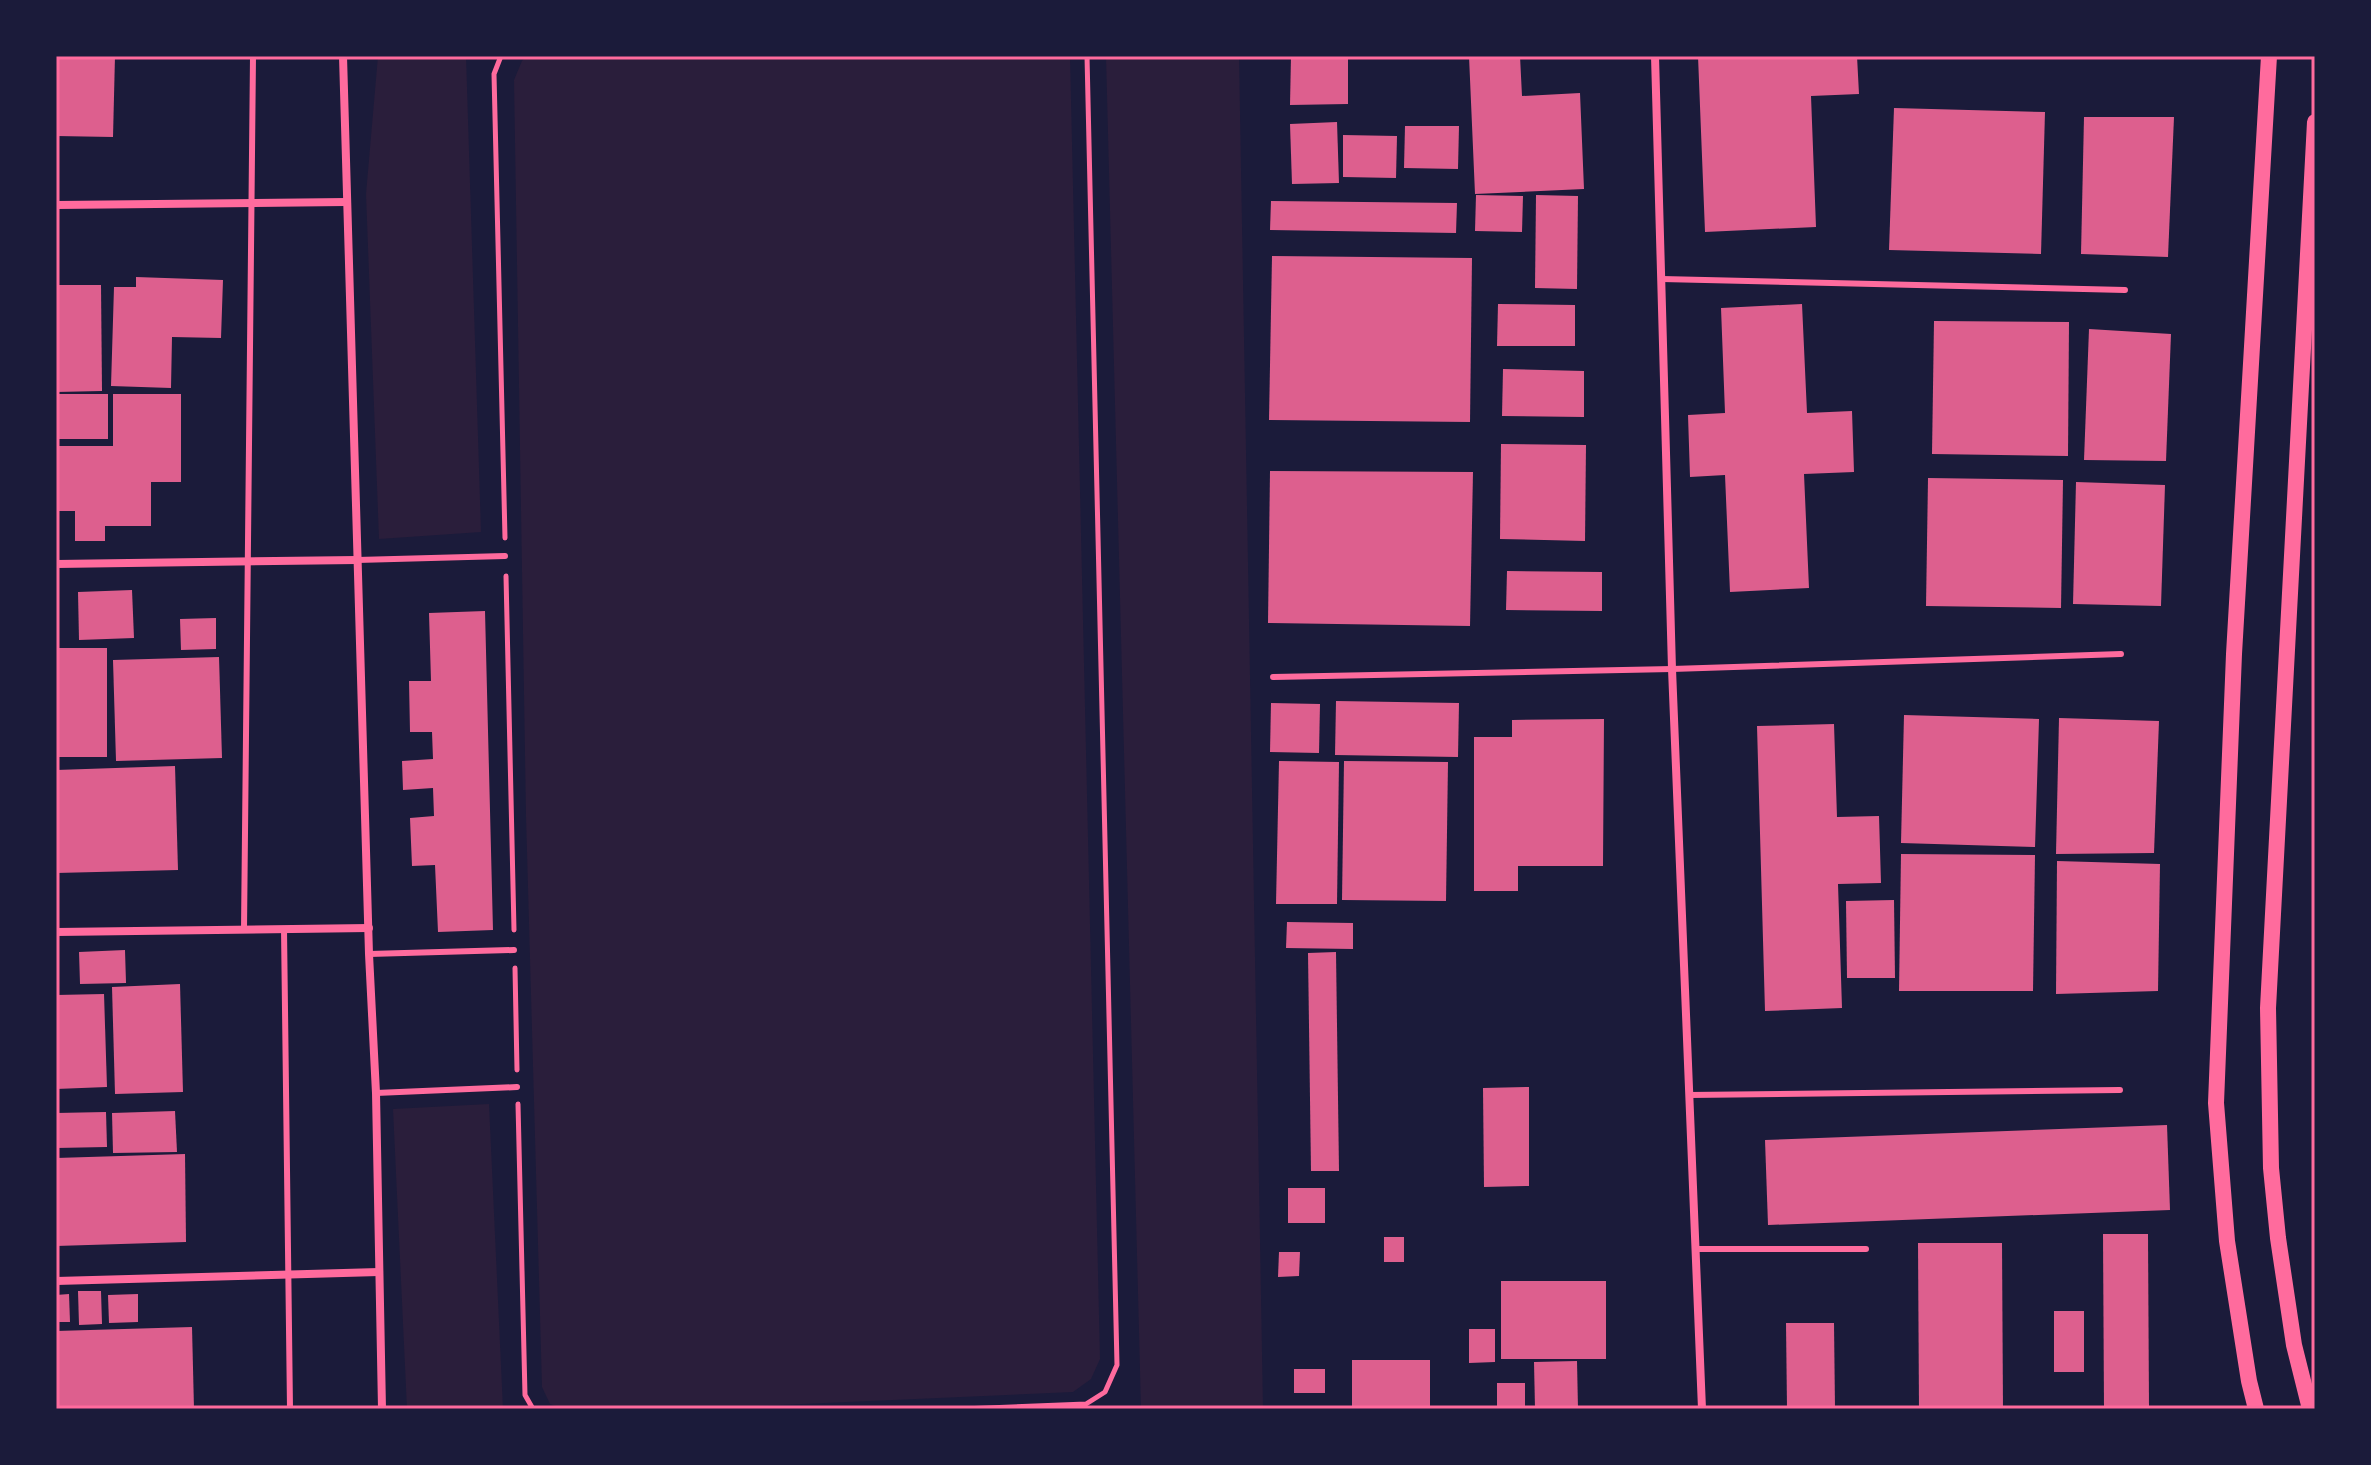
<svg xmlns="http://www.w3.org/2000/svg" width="2371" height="1465" font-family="'Asap Condensed',sans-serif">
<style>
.green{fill:#2a1e3b}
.building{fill:#dd5f8e}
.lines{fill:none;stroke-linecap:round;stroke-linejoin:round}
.path{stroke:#ff6b9d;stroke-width:5}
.service{stroke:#ff6b9d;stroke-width:6}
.minor{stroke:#ff6b9d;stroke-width:8}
.secondary{stroke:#ff6b9d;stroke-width:16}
.neatline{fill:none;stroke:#ff6b9d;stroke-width:3}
</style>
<rect width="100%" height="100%" fill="#1b1b3a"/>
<g class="green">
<polygon points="378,56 466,56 481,532 379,539 366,194"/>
<polygon points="527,56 1070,56 1100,1359 1091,1379 1073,1392 688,1409 564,1409 550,1404 542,1387 526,816 514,80 522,61"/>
<polygon points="1106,56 1239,56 1263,1409 1141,1409"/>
<polygon points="489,1104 503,1409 407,1409 393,1109"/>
</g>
<g class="building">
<polygon points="56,56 115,56 113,137 56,136"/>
<polygon points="1291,56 1348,56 1348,104 1290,105"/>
<polygon points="1469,56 1520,56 1522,96 1580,93 1584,189 1475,194"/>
<polygon points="1698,56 1857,56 1859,94 1811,96 1816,227 1705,232"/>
<polygon points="1894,108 2045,112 2041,254 1889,250"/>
<polygon points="2084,117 2174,117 2168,257 2081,254"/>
<polygon points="1337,122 1339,183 1292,184 1290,124"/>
<polygon points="1405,126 1459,126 1458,169 1404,168"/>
<polygon points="1343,135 1397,136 1396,178 1343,177"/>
<polygon points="1476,195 1523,196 1522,232 1475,231"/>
<polygon points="1536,195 1578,196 1577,289 1535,288"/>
<polygon points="1271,201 1457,203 1456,233 1270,230"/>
<polygon points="1272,256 1472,258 1470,422 1269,420"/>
<polygon points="136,277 223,280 221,338 172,337 171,388 111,386 114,287 136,287"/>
<polygon points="56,285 101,285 102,391 56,392"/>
<polygon points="1498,304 1575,305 1575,346 1497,346"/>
<polygon points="1802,304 1807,413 1852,411 1854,472 1804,474 1809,588 1730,592 1725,475 1690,477 1688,415 1725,413 1721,308"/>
<polygon points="1934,321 2069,322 2068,456 1932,454"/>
<polygon points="2089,329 2171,334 2166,461 2084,460"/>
<polygon points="1503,369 1584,371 1584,417 1502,416"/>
<rect x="56" y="394" width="52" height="45"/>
<polygon points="113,394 181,394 181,482 151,482 151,526 105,526 105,541 75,541 75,511 56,511 56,446 113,446"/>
<polygon points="1501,444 1586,445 1585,541 1500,539"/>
<polygon points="1270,471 1473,472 1470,626 1268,623"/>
<polygon points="1928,478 2063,480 2061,608 1926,606"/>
<polygon points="2076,482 2165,485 2161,606 2073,604"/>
<polygon points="1507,571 1602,572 1602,611 1506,610"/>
<polygon points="132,590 134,638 79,640 78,592"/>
<polygon points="485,611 493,930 438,932 435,865 412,866 410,818 434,816 433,788 403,790 402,761 433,759 432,732 410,732 409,681 431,681 429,613"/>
<polygon points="216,618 216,649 181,650 180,619"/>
<rect x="56" y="648" width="51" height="109"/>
<polygon points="219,657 222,758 116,761 113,660"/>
<polygon points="1336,701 1459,703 1458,757 1335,755"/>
<polygon points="1271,703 1320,704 1319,753 1270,752"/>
<polygon points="1904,715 2039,719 2035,847 1901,843"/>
<polygon points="2059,718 2159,721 2154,853 2056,854"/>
<polygon points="1604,719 1603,866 1518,866 1518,891 1474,891 1474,737 1512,737 1512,720"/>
<polygon points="1834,724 1837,817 1879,816 1881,883 1838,884 1842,1008 1765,1011 1757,726"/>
<polygon points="1279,761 1339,762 1337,904 1276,904"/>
<polygon points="1344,761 1448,762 1446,901 1342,900"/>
<polygon points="175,766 178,870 56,873 56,770"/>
<polygon points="1901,854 2035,855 2033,991 1899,991"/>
<polygon points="2057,861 2160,864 2158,991 2056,994"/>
<polygon points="1894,900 1895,978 1847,978 1846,901"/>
<polygon points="1287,922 1353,923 1353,949 1286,948"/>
<polygon points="125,950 126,983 80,984 79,952"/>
<polygon points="1336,952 1339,1171 1311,1171 1308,953"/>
<polygon points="180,984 183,1092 115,1094 112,987"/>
<polygon points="104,994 107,1087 56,1089 56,995"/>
<polygon points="1529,1087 1529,1186 1484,1187 1483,1088"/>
<polygon points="175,1111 177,1152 113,1153 112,1113"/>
<polygon points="106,1112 107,1147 56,1148 56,1113"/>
<polygon points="2167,1125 2170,1210 1768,1225 1765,1140"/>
<polygon points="185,1154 186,1242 56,1246 56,1158"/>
<rect x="1288" y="1188" width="37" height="35"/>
<polygon points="2103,1234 2148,1234 2149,1409 2104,1409"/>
<rect x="1384" y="1237" width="20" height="25"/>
<polygon points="1918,1243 2002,1243 2003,1409 1919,1409"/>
<polygon points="1279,1252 1300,1252 1299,1276 1278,1277"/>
<rect x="1501" y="1281" width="105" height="78"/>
<polygon points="78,1291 101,1291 102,1324 79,1325"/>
<polygon points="69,1294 70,1322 56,1322 56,1295"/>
<polygon points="138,1294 138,1322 109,1323 108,1295"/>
<rect x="2054" y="1311" width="30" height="61"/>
<polygon points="1786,1323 1834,1323 1835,1409 1787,1409"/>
<polygon points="192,1327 194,1409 56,1409 56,1331"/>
<polygon points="1469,1329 1495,1329 1495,1362 1469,1363"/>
<rect x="1352" y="1360" width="78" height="46"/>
<polygon points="1577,1361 1578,1409 1535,1409 1534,1362"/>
<rect x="1294" y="1369" width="31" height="24"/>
<rect x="1497" y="1383" width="28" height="26"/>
</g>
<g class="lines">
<g class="path">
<polyline points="501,56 494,74 505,538"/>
<polyline points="506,576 514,930"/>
<polyline points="515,968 517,1070"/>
<polyline points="518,1104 525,1395 533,1409"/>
<polyline points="962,1409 1086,1404 1105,1392 1117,1365 1087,56"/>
</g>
<g class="service">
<polyline points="1662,279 2125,290"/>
<polyline points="357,560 505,556"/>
<polyline points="1273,677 1672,669 2121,654"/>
<polyline points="284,929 290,1409"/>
<polyline points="244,930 253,56"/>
<polyline points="369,954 514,950"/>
<polyline points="376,1093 517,1087"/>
<polyline points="1689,1095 2120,1090"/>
<polyline points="1695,1249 1866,1249"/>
</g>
<g class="minor">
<polyline points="343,56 369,954 376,1093 382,1409"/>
<polyline points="1655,56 1672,669 1702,1409"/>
<polyline points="56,205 346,202"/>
<polyline points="56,564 357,560"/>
<polyline points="56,932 369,928"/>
<polyline points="56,1281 379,1272"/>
</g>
<g class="secondary">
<polyline points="2256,1409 2249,1381 2227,1241 2216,1103 2234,654 2269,56"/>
<polyline points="2310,1409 2294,1345 2278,1238 2271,1168 2268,1008 2315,122"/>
</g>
</g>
<rect width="2371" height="1465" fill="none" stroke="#1b1b3a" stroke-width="116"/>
<rect x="58" y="58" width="2255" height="1349" class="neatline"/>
</svg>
